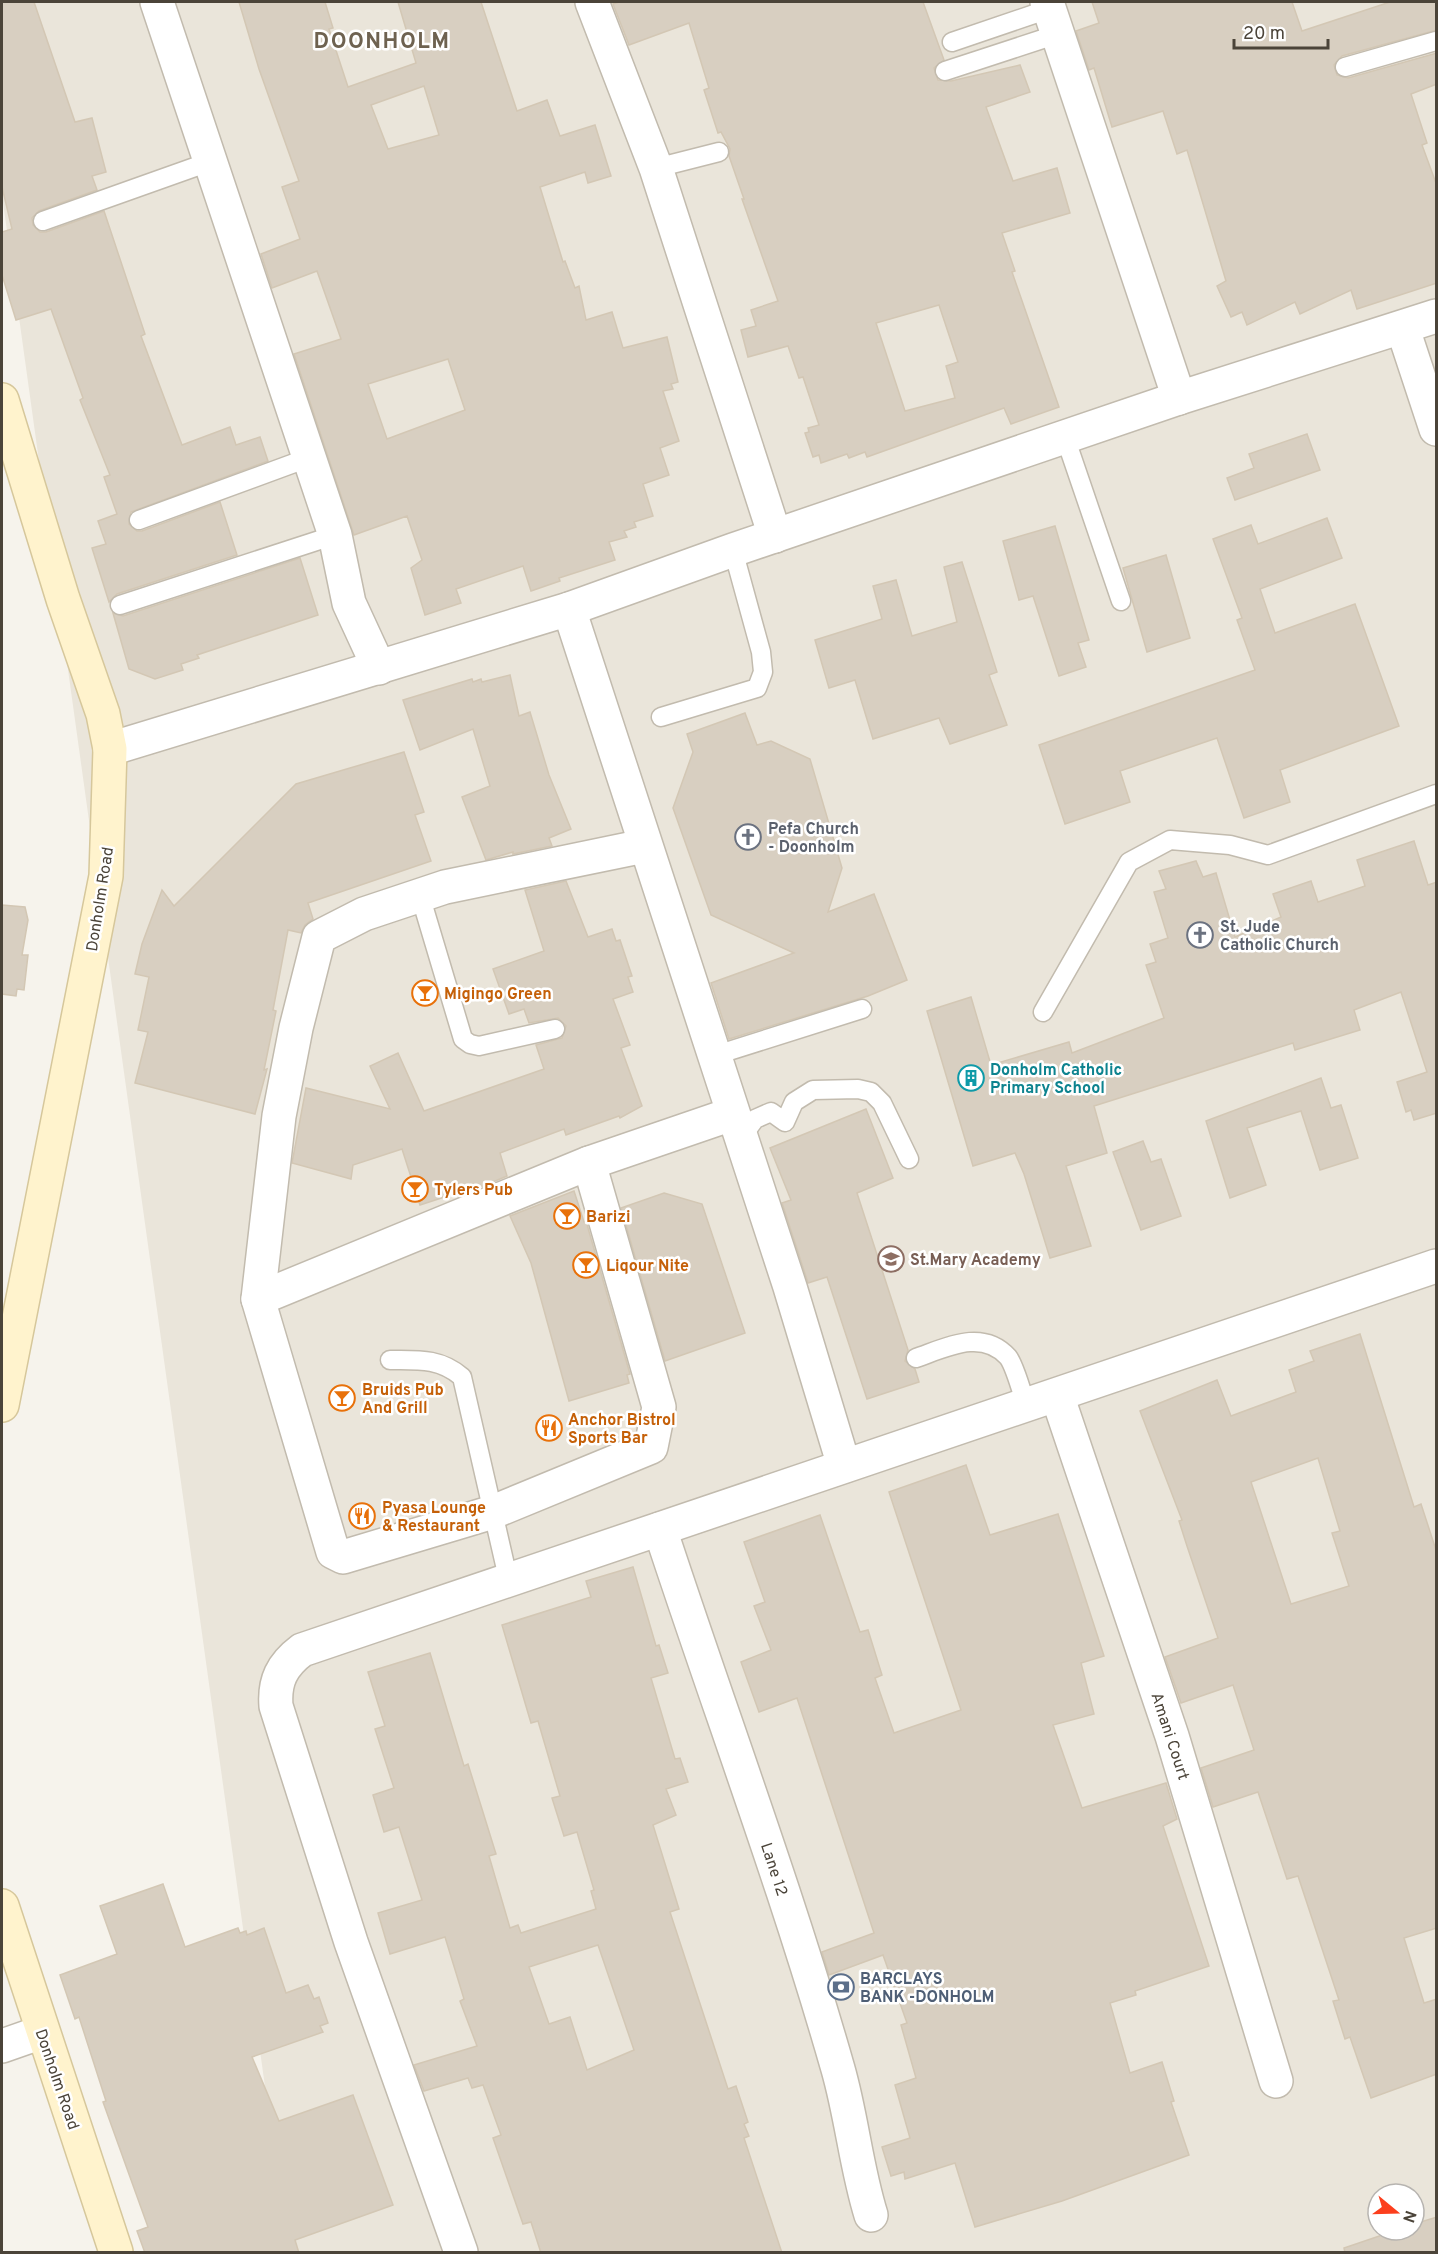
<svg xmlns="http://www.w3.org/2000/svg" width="1438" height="2254" font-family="Overpass,sans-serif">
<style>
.residential{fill:#eae5da;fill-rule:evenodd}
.building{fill:#d8cfc1;stroke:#d3c7b4;stroke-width:1.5;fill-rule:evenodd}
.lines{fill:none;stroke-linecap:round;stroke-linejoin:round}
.service-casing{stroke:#c2bbae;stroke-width:21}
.minor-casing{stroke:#c2bbae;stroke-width:36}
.secondary-casing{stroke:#d6c79b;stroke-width:36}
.service{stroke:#fff;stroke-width:18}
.minor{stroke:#fff;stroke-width:33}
.secondary{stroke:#fff3cd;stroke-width:33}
.labels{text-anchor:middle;stroke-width:5;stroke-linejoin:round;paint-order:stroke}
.worship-label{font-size:16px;font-weight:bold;fill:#5b616d;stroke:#fff;text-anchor:start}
.street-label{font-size:16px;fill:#4b4439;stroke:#fff}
.food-label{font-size:16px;font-weight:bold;fill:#c56008;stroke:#fff;text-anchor:start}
.culture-label{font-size:16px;font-weight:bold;fill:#0d838f;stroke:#fff;text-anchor:start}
.education-label{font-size:16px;font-weight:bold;fill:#785e54;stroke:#fff;text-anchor:start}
.service-label{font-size:16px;font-weight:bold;fill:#4e5e75;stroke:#fff;text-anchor:start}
.district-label{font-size:22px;font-weight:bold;letter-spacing:1.5px;fill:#6e6250;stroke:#fff}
</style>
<rect width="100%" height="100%" fill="#f6f3ec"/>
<path class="residential" d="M 2,2 L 1436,2 L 1436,2252 L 288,2252 L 2,195 ZM 1378,2194 L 1414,2194 L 1414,2230 L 1378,2230 Z"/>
<g class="building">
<polygon points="2,2 34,2 75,122 92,118 106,172 92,176 97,190 39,211 32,218 33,225 40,232 46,232 104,211 145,334 141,336 182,445 230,427 236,445 260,437 268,461 131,512 129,524 137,531 142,531 220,502 237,555 117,594 109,602 92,548 106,544 98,521 117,514 104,477 110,475 80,400 83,398 51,309 16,320 2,275 2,232 12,229 2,187"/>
<path d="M 239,2 L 325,2 L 333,28 L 329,29 L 348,87 L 416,63 L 398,2 L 481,2 L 517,111 L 547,100 L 560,136 L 595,125 L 611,176 L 588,183 L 585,172 L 540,187 L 563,262 L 565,261 L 575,288 L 579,286 L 586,320 L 612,312 L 623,348 L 667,337 L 678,382 L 671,384 L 673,389 L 663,391 L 679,441 L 660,448 L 669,475 L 643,484 L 653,516 L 634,522 L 636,527 L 624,531 L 627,537 L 609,542 L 615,560 L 559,578 L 560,581 L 531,591 L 523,566 L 456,589 L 461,603 L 425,615 L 411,568 L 422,560 L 407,516 L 354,535 L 294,354 L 341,339 L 317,271 L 272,288 L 261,254 L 300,239 L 282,187 L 299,181 L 259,69 ZM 424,86 L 439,135 L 388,149 L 371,105 ZM 448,359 L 465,410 L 387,439 L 368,384 Z"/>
<path d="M 619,2 L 923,2 L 944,60 L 934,68 L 938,80 L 951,81 L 1020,65 L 1030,92 L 986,107 L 1013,181 L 1057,168 L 1070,213 L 1002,233 L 1015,271 L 1012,272 L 1059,407 L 1011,424 L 1004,408 L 867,457 L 865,452 L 849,458 L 847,454 L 821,463 L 819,455 L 813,457 L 805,433 L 809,432 L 808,428 L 819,425 L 803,377 L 799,378 L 788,346 L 748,357 L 741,330 L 756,326 L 751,310 L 778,301 L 742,199 L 744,199 L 729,156 L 730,149 L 721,132 L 718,133 L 704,90 L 709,88 L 689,23 L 629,45 L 613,4 ZM 939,305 L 958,362 L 946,366 L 955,398 L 905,411 L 876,323 Z"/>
<polygon points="1092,2 1292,2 1302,31 1390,2 1437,2 1437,30 1342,56 1334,65 1337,75 1348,78 1437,53 1437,84 1411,94 1427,143 1422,145 1437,186 1437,283 1357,309 1351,290 1300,314 1295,302 1247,325 1242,312 1231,317 1217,286 1226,281 1187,150 1177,154 1163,111 1112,127 1094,68 1089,70 1076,31 1099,23"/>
<polygon points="1307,434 1320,470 1235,500 1227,478 1254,468 1249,454"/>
<polygon points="1327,518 1342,558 1260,589 1275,633 1355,604 1399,726 1280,770 1290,802 1244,818 1217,738 1120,771 1130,802 1065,824 1039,745 1255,670 1237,620 1242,618 1213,539 1251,525 1258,544"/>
<polygon points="1055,526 1089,640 1078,643 1086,667 1059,676 1033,596 1019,600 1003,541"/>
<polygon points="1166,555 1190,638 1147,652 1123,568"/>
<polygon points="300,558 318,615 197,655 199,658 181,664 183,670 155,679 129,669 113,613 123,616"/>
<polygon points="962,562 997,672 989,675 1007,725 950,744 939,718 873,739 855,680 829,688 815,640 882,619 873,586 896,580 912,636 957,622 944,567"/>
<polygon points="510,675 519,716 530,712 549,775 571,829 549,838 552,846 513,854 513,852 486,860 462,797 490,786 473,729 420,750 403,700 472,679 473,682 481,679 482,682"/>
<polygon points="745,713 757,745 771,741 810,759 842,868 828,912 874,894 907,980 868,996 729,1039 711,983 794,953 711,915 673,808 693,752 687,734"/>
<polygon points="404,752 424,812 415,815 431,861 308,903 313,919 305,925 301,933 288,930 273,1010 276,1011 264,1070 267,1069 255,1114 135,1083 148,1032 138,1030 149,977 135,974 142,944 162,890 174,906 296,784"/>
<polygon points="1414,841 1428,885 1437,882 1437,1113 1414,1120 1411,1110 1406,1112 1397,1082 1427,1072 1401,992 1354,1010 1360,1030 1295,1050 1293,1043 1094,1106 1107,1153 1066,1166 1091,1246 1050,1258 1024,1174 1015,1153 973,1166 927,1011 971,997 991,1065 1069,1042 1072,1053 1164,1018 1146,965 1156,962 1150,944 1168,938 1154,892 1166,889 1159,871 1196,861 1203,877 1216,873 1235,937 1281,917 1273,894 1311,881 1318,902 1365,886 1357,860"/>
<polygon points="566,881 588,937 612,929 616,941 620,940 632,976 628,977 633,992 613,999 630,1045 621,1048 642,1106 620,1118 619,1116 566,1135 564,1129 500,1153 507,1176 467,1193 466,1190 420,1205 402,1149 353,1165 351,1179 292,1163 306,1088 390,1109 370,1066 398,1053 424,1111 544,1069 536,1045 562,1038 566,1026 558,1018 529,1023 524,1009 509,1014 493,969 544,951 525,890"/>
<polygon points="2,905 25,907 28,920 22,955 28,955 24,990 17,989 16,996 2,994"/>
<polygon points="1321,1078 1331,1108 1341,1105 1358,1158 1320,1170 1301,1111 1247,1128 1266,1185 1230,1198 1206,1121"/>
<polygon points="866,1109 893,1178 857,1193 908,1350 905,1361 915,1369 919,1382 867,1399 827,1277 808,1283 782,1203 791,1200 770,1148"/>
<polygon points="1143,1141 1151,1162 1161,1159 1181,1216 1141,1230 1113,1152"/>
<polygon points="574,1191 584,1222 586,1221 630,1374 627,1375 629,1383 569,1401 531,1263 510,1216"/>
<polygon points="664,1193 702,1204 745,1333 665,1361 621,1208"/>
<path d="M 1360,1334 L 1414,1507 L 1421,1504 L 1437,1553 L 1437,1928 L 1404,1938 L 1424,2003 L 1437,1999 L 1437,2074 L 1371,2098 L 1350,2037 L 1345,2039 L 1333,2001 L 1339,2000 L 1298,1876 L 1287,1879 L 1258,1792 L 1213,1807 L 1201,1768 L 1254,1750 L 1233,1685 L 1181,1703 L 1165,1657 L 1218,1638 L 1187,1546 L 1179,1521 L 1182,1520 L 1140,1411 L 1217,1380 L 1231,1416 L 1296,1392 L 1289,1370 L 1314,1361 L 1310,1351 ZM 1318,1458 L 1340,1531 L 1332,1533 L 1349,1586 L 1291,1604 L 1251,1482 Z"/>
<polygon points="966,1465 990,1535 1058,1514 1104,1656 1081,1663 1094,1714 1053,1725 1082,1808 1166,1783 1177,1819 1163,1826 1209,1966 1135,1991 1136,1995 1110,2003 1130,2073 1162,2062 1174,2101 1171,2102 1189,2155 1062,2201 975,2227 955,2163 905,2179 904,2172 891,2176 882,2147 910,2138 895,2085 916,2078 901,2025 907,2023 883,1955 829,1975 822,1952 874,1933 797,1698 759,1712 741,1662 771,1650 754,1606 765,1602 744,1542 820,1515 860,1632 868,1630 882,1675 875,1678 894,1733 961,1710 889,1492"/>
<path d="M 633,1567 L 656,1646 L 659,1645 L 668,1673 L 651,1678 L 675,1759 L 680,1758 L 688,1782 L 666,1789 L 676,1815 L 653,1825 L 679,1909 L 670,1912 L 728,2089 L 736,2086 L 748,2122 L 744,2124 L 749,2136 L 744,2138 L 782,2253 L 541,2253 L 531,2222 L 523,2224 L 493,2138 L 501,2135 L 483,2085 L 472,2088 L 468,2078 L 424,2091 L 414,2065 L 477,2046 L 460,2001 L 464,1999 L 445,1937 L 390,1954 L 378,1913 L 422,1900 L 399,1827 L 384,1832 L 373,1795 L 394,1788 L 375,1729 L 385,1726 L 368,1672 L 430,1653 L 464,1766 L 468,1764 L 496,1854 L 489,1856 L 510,1928 L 518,1925 L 521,1933 L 596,1909 L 591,1891 L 594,1890 L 577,1832 L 564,1836 L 552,1798 L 560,1796 L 538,1721 L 531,1723 L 502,1625 L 591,1597 L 586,1581 ZM 598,1945 L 634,2050 L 587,2070 L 570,2017 L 549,2024 L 529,1967 Z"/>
<polygon points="163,1884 185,1947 238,1928 240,1933 246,1931 247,1935 264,1928 286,1993 308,1985 314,1999 319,1997 328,2023 320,2026 323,2032 252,2057 279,2121 353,2095 393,2205 295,2240 299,2253 145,2253 137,2231 148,2227 103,2102 106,2101 79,2017 75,2019 60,1975 117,1954 100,1906"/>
<polygon points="1437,2217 1437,2253 1345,2253 1344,2248 1397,2230 1414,2230 1414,2224"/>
</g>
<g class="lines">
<g class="service-casing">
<g id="service">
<polyline points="952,42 1049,9"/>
<polyline points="1345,67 1436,41"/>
<polyline points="945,71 1058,34"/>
<polyline points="656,168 719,152"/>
<polyline points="43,221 209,162"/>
<polyline points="1065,437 1121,601"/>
<polyline points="139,520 308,458"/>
<polyline points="120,605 335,535"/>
<polyline points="661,717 757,688 763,672 761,652 733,550"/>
<polyline points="420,895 463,1039 470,1044 479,1046 555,1029"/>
<polyline points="1043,1012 1129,862 1170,840 1230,845 1268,855 1436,794"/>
<polyline points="713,1056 862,1009"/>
<polyline points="740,1139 755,1119 771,1112 785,1122 794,1102 813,1090 858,1089 871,1092 882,1103 909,1159"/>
<path d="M 916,1358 C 945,1348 982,1328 1008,1357 C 1015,1366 1022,1393 1026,1405"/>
<path d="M 390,1360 C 418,1360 440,1358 462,1377 L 508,1578"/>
</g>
</g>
<g class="minor-casing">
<g id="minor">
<polyline points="157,2 335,535 349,603 379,668"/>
<polyline points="592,2 656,168 775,536"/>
<polyline points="1047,2 1179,398"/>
<polyline points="1403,329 1436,429"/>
<polyline points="569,609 790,1287 844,1466"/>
<polyline points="110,749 569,609 733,550 1179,398 1436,316"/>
<polyline points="589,1163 659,1407 651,1447 493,1512 343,1557 333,1552 258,1299 279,1116 296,1028 319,937 364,914 445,887 644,846"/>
<polyline points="258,1299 589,1163 732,1114"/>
<polyline points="1057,1395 1172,1736 1276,2081"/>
<path d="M 660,1529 C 719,1709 786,1887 838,2069 C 852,2118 856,2167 871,2215"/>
<polyline points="2,2046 42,2032"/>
<path d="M 461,2252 L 351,1942 L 276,1706 C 274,1681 282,1665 302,1650 L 1436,1266"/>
</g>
</g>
<g class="secondary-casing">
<g id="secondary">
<polyline points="2,400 63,599 103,714 110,749 106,876 2,1405"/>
<polyline points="2,1906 116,2252"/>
</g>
</g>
<use href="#service" class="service"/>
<use href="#minor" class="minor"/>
<use href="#secondary" class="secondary"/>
</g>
<defs>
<g id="church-ring" transform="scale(1.35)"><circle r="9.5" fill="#fff" stroke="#6b7280" stroke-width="1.5"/><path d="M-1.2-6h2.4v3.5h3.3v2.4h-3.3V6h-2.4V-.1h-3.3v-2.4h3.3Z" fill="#6b7280"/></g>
<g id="bar-ring" transform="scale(1.35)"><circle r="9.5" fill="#fff" stroke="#e8710a" stroke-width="1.5"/><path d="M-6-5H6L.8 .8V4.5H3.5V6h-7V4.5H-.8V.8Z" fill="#e8710a"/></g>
<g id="building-ring" transform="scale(1.35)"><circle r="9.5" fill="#fff" stroke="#0f9aa8" stroke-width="1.5"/><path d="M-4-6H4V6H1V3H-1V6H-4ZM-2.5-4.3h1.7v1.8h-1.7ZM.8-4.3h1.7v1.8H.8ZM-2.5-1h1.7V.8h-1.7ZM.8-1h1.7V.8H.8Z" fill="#0f9aa8"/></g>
<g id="school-ring" transform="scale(1.35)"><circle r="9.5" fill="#fff" stroke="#8d6e63" stroke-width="1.5"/><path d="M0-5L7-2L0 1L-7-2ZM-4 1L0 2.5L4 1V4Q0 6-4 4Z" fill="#8d6e63"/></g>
<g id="restaurant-ring" transform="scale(1.35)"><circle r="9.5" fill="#fff" stroke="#e8710a" stroke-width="1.5"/><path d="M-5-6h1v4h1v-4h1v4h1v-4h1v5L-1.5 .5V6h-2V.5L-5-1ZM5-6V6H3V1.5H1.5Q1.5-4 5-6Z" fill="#e8710a"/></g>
<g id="bank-ring" transform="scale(1.35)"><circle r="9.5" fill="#fff" stroke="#5c6f8a" stroke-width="1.5"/><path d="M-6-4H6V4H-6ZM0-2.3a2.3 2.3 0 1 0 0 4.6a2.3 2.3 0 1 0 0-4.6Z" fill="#5c6f8a"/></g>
</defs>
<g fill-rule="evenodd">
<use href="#church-ring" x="748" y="837"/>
<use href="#church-ring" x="1200" y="935"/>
<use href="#bar-ring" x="425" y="993"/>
<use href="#building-ring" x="971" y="1078"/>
<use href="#bar-ring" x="415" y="1189"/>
<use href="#bar-ring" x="567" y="1216"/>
<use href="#school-ring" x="891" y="1259"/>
<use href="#bar-ring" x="586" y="1265"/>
<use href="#bar-ring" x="342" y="1398"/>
<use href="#restaurant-ring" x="549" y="1428"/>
<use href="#restaurant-ring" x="362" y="1516"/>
<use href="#bank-ring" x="841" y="1987"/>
</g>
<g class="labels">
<g class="worship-label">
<text x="768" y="834">Pefa Church<tspan x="768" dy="18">- Doonholm</tspan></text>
<text x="1220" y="932">St. Jude<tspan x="1220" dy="18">Catholic Church</tspan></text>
</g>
<g class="street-label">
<text transform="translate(99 899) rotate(-81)" y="6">Donholm Road</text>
<text transform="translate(1171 1736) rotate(72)" y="6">Amani Court</text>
<text transform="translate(775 1869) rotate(72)" y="6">Lane 12</text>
<text transform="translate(58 2079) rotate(71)" y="6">Donholm Road</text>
</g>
<g class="food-label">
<text x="444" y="999">Migingo Green</text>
<text x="434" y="1195">Tylers Pub</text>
<text x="586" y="1222">Barizi</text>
<text x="606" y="1271">Liqour Nite</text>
<text x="362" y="1395">Bruids Pub<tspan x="362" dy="18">And Grill</tspan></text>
<text x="568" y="1425">Anchor Bistrol<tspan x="568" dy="18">Sports Bar</tspan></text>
<text x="382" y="1513">Pyasa Lounge<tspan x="382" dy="18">&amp; Restaurant</tspan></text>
</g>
<g class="culture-label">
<text x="990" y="1075">Donholm Catholic<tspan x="990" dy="18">Primary School</tspan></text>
</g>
<g class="education-label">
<text x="910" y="1265">St.Mary Academy</text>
</g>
<g class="service-label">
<text x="860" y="1984">BARCLAYS<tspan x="860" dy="18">BANK -DONHOLM</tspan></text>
</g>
<g class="district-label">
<text x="382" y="48">DOONHOLM</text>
</g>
</g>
<rect width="1438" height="2254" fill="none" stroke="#4b4439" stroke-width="6"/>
<g transform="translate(1396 2212) rotate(109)"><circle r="28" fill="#ffffff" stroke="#b7b4b0" stroke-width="1.5"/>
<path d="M0-4.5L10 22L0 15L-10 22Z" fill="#fc3f1d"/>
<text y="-9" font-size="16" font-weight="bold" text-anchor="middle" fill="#4b4439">N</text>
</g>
<path d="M1234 39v9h94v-9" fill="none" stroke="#4b4439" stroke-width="3"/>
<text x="1243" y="39" font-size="18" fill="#4b4439" stroke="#ffffff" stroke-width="4.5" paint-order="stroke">20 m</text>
</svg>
